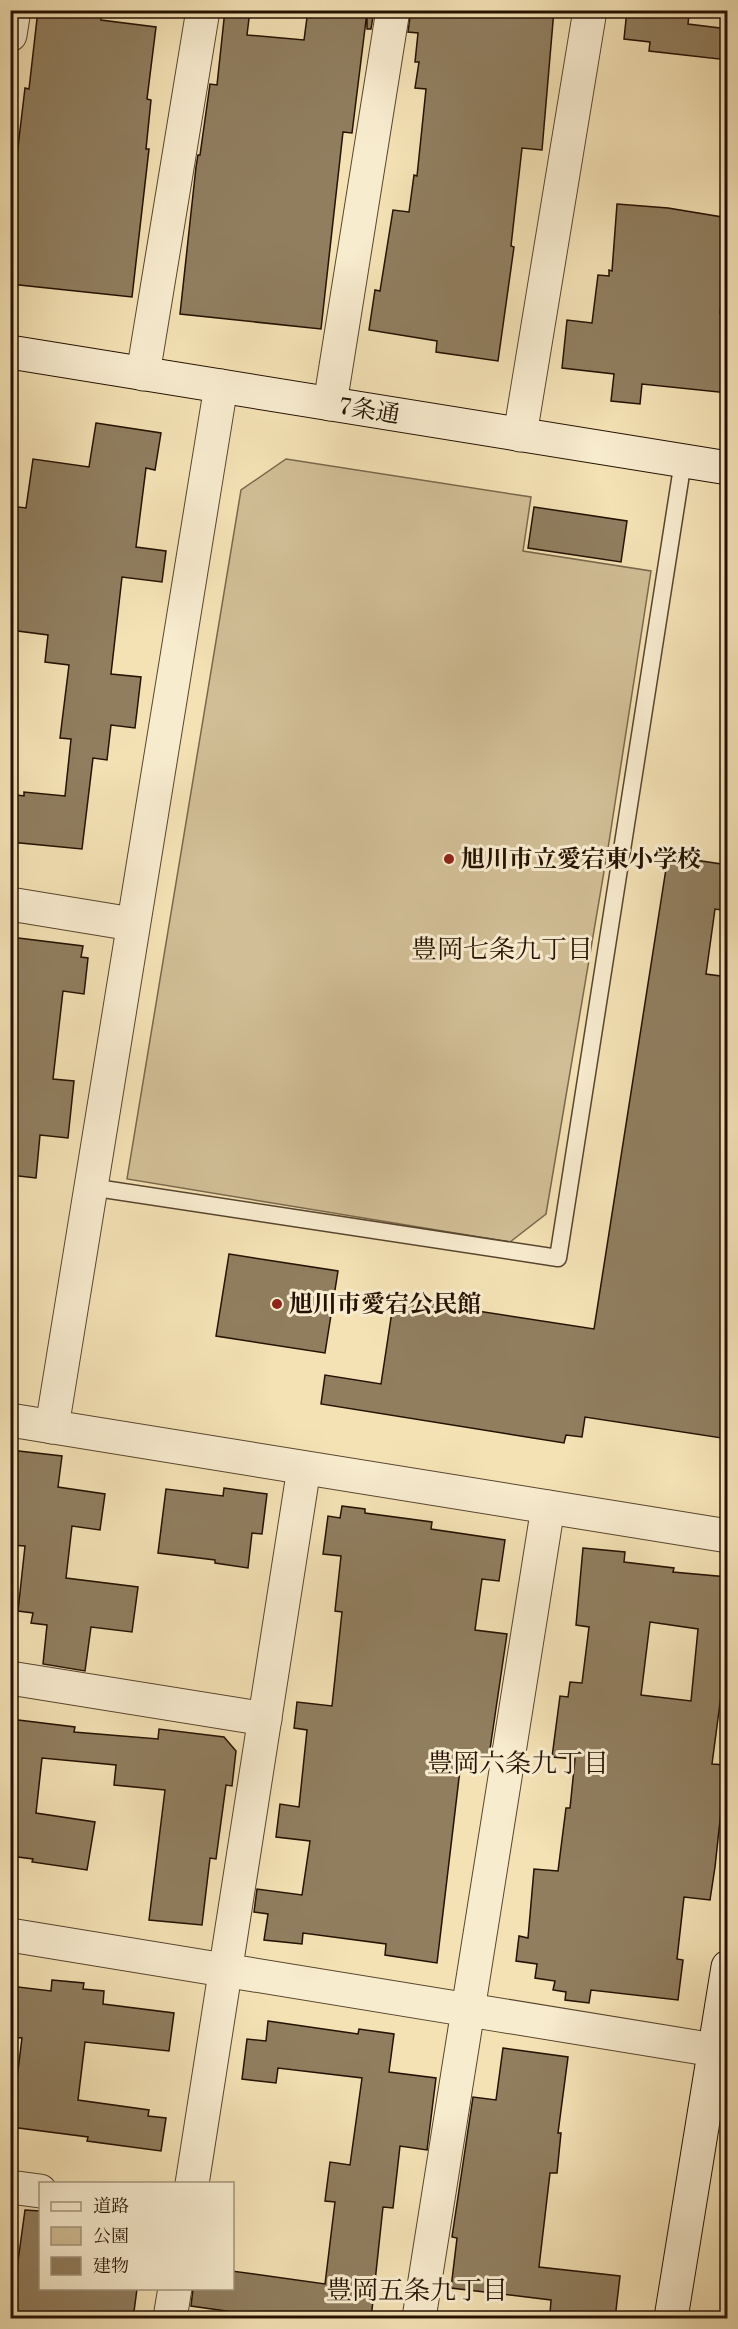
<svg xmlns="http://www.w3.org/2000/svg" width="738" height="2329" font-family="'Old Standard TT','Noto Serif JP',serif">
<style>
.green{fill:#d1be96;stroke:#7a684c;stroke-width:1.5}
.building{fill:#907e5f;stroke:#241101;stroke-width:1.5;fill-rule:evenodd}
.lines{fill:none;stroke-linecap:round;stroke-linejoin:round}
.lane-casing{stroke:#58452e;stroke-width:19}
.street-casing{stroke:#58452e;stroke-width:35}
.secondary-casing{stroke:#241101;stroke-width:35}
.lane{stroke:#f8eccf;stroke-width:16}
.street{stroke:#f8eccf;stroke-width:33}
.secondary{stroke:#f8eccf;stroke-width:33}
.poi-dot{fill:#8f2418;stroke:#f8eccf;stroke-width:2}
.labels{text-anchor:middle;stroke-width:6;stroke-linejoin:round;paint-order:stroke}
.street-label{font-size:24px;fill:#241101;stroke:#f8eccf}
.poi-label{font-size:24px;font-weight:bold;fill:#241101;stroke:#f8eccf;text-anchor:start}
.neighbourhood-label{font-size:26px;fill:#241101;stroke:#f8eccf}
</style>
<rect width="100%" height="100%" fill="#f4e2b5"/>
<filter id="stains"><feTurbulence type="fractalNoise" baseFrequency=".00333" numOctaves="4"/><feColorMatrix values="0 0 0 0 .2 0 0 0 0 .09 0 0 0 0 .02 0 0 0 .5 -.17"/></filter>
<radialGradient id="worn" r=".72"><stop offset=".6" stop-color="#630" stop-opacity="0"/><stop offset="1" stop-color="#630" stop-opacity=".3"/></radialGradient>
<polygon class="green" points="286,459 531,497 523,551 651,571 609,842 546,1214 510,1242 127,1179 241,490"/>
<g class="building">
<polygon points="38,10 102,10 101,20 156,27 147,99 151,100 146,149 149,149 132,297 10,284 10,214 25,88 29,89"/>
<polygon points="225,10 250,10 247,35 304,40 308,10 374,10 371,29 367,29 367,12 352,133 343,132 321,329 180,314 196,167 198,155 200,155 210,84 217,85"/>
<polygon points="411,10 554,10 542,150 522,148 511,246 514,247 498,361 436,352 437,341 369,330 375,290 380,291 393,210 409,212 414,175 417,176 426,89 415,88 419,62 415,62 418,33 408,32"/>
<polygon points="627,10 689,15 688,24 728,29 728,60 649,51 650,42 624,39"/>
<polygon points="617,204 668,208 728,218 728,247 720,313 728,314 728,393 642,384 640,404 611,401 614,374 562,368 567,320 592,323 598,275 609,276 609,270 612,271"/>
<polygon points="96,423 161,433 155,470 146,468 136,547 166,551 162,582 122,577 111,674 141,677 135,728 111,725 107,760 93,758 82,849 10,842 10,794 24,796 24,792 65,796 71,739 60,738 69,665 45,662 48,635 10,630 10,506 26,508 33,459 89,467"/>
<polygon points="534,507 627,521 621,562 528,548"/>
<polygon points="668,856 728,865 728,911 715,909 706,974 728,977 728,1439 585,1417 582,1437 566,1435 564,1443 321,1404 325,1375 381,1384 394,1298 594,1329"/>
<polygon points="10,937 83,946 81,957 88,958 84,994 63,991 53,1079 74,1081 68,1138 40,1135 36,1178 10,1175"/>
<polygon points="229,1254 338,1271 325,1353 216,1336"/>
<polygon points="10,1450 62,1456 58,1487 105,1494 100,1530 72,1526 66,1578 138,1587 132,1632 91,1627 85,1671 43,1664 47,1625 31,1623 33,1613 18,1611 25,1546 10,1545"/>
<polygon points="224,1488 267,1494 262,1534 252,1533 248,1568 215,1563 215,1560 158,1553 166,1489 223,1496"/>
<polygon points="342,1506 365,1509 365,1513 432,1522 431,1529 505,1540 499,1581 482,1579 475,1630 507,1634 489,1756 462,1753 437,1963 385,1955 386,1944 303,1933 302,1944 264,1940 268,1914 254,1912 257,1889 302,1895 310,1841 276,1837 280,1804 299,1807 307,1730 294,1728 297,1702 332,1706 342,1612 335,1611 341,1556 323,1554 328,1516 340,1518"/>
<path d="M 583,1548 L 625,1552 L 624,1562 L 674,1568 L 673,1572 L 728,1577 L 728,1689 L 722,1688 L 712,1764 L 726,1765 L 715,1867 L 710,1900 L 684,1897 L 677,1959 L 683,1960 L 678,2000 L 591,1990 L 589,2003 L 565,2000 L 566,1992 L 553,1990 L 555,1981 L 535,1978 L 537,1964 L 516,1961 L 519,1936 L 528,1938 L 534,1869 L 558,1871 L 566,1808 L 570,1808 L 575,1759 L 552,1757 L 560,1696 L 568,1697 L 570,1682 L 582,1683 L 589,1627 L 576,1625 ZM 650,1622 L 698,1629 L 691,1701 L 641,1695 Z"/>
<polygon points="10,1719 75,1727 74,1732 158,1739 159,1729 224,1737 236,1751 232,1786 226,1785 216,1859 210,1858 202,1925 149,1920 165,1790 114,1785 116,1765 42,1758 36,1813 95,1822 87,1870 32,1862 33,1859 10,1856"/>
<polygon points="52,1980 84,1983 83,1989 104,1991 103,2004 174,2013 169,2051 85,2042 78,2100 149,2110 148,2116 166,2118 161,2151 87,2141 88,2137 11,2127 22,2038 10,2037 10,1986 51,1991"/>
<polygon points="268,2021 358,2034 359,2029 394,2034 389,2072 436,2078 427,2150 400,2146 393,2208 383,2207 371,2319 282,2319 191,2306 193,2289 232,2289 232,2271 325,2284 335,2202 325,2201 330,2162 350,2165 362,2078 278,2068 276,2083 242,2079 247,2039 266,2041"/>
<polygon points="503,2048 568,2057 558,2133 561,2133 557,2173 550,2173 539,2267 620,2276 615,2319 550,2314 551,2300 451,2288 457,2238 452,2237 473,2097 496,2100"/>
<polygon points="25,2210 40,2211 40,2289 137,2289 133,2319 10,2319"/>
</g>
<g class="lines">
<g class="lane-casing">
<polyline id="lane" points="90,1187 558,1258 683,461"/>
</g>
<g class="street-casing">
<g id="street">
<polyline points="10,35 14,10"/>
<polyline points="143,374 203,10"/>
<polyline points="330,404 393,10"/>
<polyline points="520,435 590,10"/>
<polyline points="10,904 132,924"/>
<polyline points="10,1420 728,1536"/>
<polyline points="52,1427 221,386"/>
<polyline points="10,1678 265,1719"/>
<polyline points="10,1935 714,2050"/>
<polyline points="192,2184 304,1468"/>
<polyline points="10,2187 40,2191"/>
<polyline points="170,2318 175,2288"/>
<polyline points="419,2318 548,1507"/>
</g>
</g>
<g class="secondary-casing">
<g id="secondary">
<polyline points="10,352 728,468"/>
<polyline points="671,2318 728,1967"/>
</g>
</g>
<use href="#lane" class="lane"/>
<use href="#street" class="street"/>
<use href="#secondary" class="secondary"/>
</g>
<g class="poi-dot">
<circle cx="449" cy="859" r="6"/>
<circle cx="277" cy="1304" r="6"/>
</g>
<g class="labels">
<g class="street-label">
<text transform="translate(369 410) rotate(9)" y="8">7条通</text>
</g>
<g class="poi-label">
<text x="461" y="867">旭川市立愛宕東小学校</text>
<text x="289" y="1312">旭川市愛宕公民館</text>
</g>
<g class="neighbourhood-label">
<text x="502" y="958">豊岡七条九丁目</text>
<text x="518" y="1772">豊岡六条九丁目</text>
<text x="417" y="2299">豊岡五条九丁目</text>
</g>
</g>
<rect width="738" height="2329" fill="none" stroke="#f4e2b5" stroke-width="36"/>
<rect x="12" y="12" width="714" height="2305" fill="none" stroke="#241101" stroke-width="3"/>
<rect x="18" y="18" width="702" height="2293" fill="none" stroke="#241101" stroke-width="1.5"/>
<rect x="39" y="2182" width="195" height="108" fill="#f8eccf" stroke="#a3947d" stroke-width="1.5"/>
<rect x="51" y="2202" width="30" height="9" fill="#f8eccf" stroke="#a3947d" stroke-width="1.5"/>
<text x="93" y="2212" font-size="18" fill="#241101">道路</text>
<rect x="51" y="2227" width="30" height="18" fill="#d1be96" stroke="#a3947d" stroke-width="1.5"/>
<text x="93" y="2242" font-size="18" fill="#241101">公園</text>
<rect x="51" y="2257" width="30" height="18" fill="#907e5f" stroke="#a3947d" stroke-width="1.5"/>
<text x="93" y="2272" font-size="18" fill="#241101">建物</text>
<rect width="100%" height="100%" filter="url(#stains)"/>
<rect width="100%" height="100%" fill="url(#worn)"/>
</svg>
